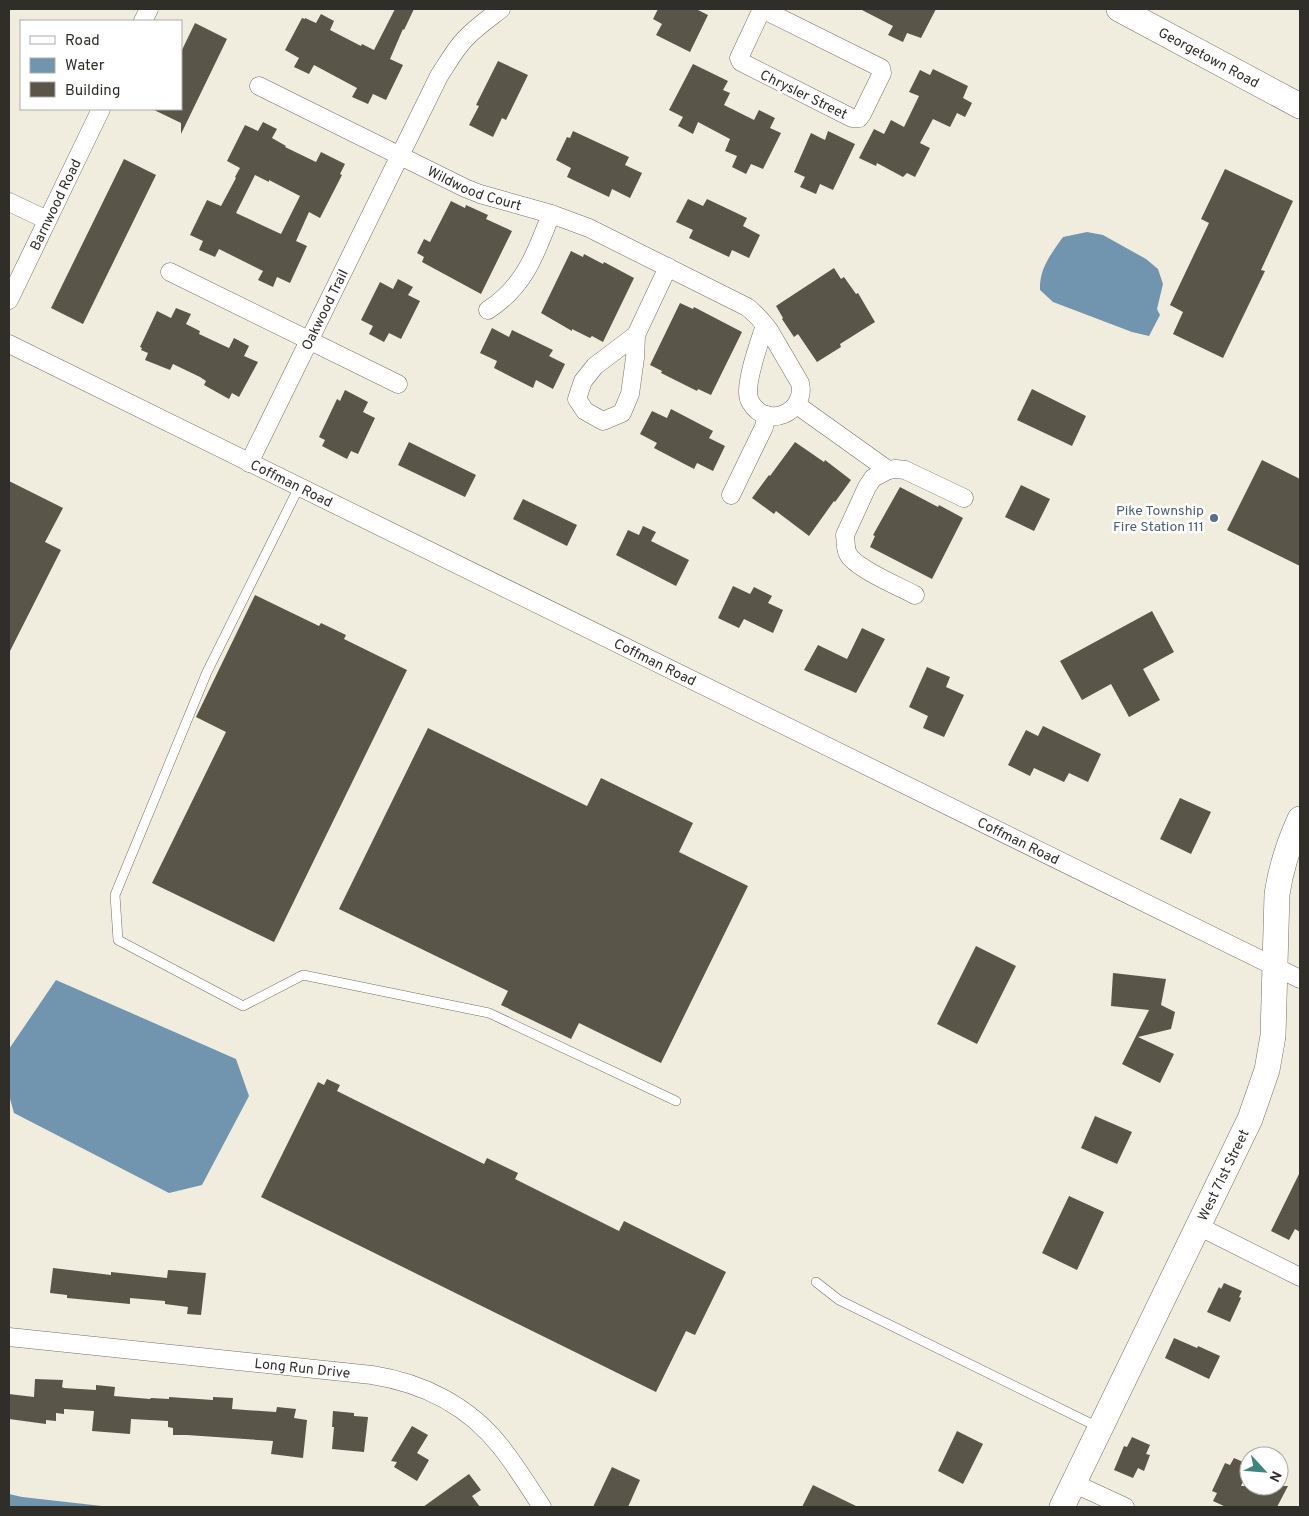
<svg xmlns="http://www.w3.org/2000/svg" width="1309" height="1516" font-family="Overpass,sans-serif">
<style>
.water{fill:#7195af}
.building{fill:#595549;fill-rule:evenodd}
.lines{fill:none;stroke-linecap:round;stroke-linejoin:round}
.lane-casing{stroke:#747063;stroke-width:10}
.street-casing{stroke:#747063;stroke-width:19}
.secondary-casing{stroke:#747063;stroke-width:26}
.lane{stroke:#fff;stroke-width:9}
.street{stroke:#fff;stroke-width:18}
.secondary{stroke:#fff;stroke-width:25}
.service-dot{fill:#5c6f8a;stroke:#fff;stroke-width:2}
.labels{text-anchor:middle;stroke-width:5;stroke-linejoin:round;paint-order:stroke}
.street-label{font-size:14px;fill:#302e29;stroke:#fff}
.service-label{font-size:14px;fill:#4e5e75;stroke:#fff;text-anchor:end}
</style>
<rect width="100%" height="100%" fill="#f1edde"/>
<g class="water">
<path d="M 1087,232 L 1103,235 L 1146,259 L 1158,269 L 1163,284 L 1157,309 L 1160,315 L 1149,336 L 1132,332 L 1053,302 L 1040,290 C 1039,269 1051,254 1063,237 Z"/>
<polygon points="56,980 236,1059 249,1096 202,1185 169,1193 14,1113 9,1095 9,1049"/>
<polygon points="9,1494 22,1497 111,1507 9,1507"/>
</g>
<g class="building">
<polygon points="395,9 414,9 404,30 403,29 390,59 403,65 386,100 373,94 368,104 352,97 357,88 314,65 309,74 294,67 299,58 285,50 302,18 305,19 305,18 316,23 321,14 334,21 330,30 361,46 362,44 374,50"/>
<polygon points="658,9 696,9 708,15 690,52 656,35 662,24 653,19"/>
<polygon points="860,9 936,9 921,38 907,33 903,42 888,35 893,26"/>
<polygon points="195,23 227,39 181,134 181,123 152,109 181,109 181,52"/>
<polygon points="498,61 528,75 506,120 502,118 493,137 469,125 479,106 476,105"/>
<polygon points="693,64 728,81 723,90 730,93 724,105 754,120 759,110 775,118 770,128 781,133 763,169 751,164 746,174 732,167 737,156 725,151 730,139 698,122 693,134 678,126 683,117 669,110"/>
<polygon points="933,69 968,86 963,98 972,103 965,117 957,113 950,127 933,119 920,143 930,148 915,177 907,173 903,177 877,163 876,166 859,158 874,129 884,134 891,120 904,127 919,96 909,92 920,70 930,75"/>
<path d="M 263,122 L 277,129 L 272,138 L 286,146 L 285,147 L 316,162 L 321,152 L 345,164 L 340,174 L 342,175 L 320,218 L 309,212 L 296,241 L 307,246 L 290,283 L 277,277 L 273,287 L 258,280 L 263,271 L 219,249 L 215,257 L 199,250 L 203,241 L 190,235 L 207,200 L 221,206 L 236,178 L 235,177 L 240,168 L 227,161 L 245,125 L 258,131 ZM 255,175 L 269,182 L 269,180 L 300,196 L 281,234 L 236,213 Z"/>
<polygon points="573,131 629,157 625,165 642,173 630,198 612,189 609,197 567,177 571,168 556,160 567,137 570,138"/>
<polygon points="828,131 855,144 833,190 820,184 816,194 800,187 805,177 794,172 811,133 825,140"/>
<polygon points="124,159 156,175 83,324 51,308"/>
<polygon points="1225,169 1293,201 1261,270 1265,271 1223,358 1173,334 1183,312 1170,305 1209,223 1201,219"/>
<polygon points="688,199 703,206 707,199 747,218 743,226 760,235 749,258 732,250 729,257 689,238 693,230 676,222"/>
<polygon points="451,201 465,208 466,205 488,215 486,219 512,231 481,294 422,262 424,257 417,253 424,239 430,242"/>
<polygon points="571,251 583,257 584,254 603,264 604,262 634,278 603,342 592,336 590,338 572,329 572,331 541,313"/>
<polygon points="834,268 841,279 844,277 856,294 858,293 875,322 840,344 841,347 817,362 798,334 794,337 782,319 783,318 776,306"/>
<polygon points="398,279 413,287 408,295 420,301 401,339 389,333 384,342 369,334 373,326 361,320 380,282 393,289"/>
<polygon points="680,303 693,309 694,307 742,332 711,395 698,389 697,391 661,373 662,371 650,365"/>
<polygon points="176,308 191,314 186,324 200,331 199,334 229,348 234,338 249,346 244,356 258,362 239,397 232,393 229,399 204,385 206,381 200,377 173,364 170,370 145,360 148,353 141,350 142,348 140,347 157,311 171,318"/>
<polygon points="492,328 509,337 512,330 553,350 549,356 565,364 553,389 536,380 533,388 494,368 497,361 480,353"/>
<polygon points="1032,389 1086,416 1072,446 1017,420"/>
<polygon points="345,390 368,402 363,412 375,418 358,454 351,451 347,459 322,446 325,440 319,437 337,399 340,401"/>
<polygon points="671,409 713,431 709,438 725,446 713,471 697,463 694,469 654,448 657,443 640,434 652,411 667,418"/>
<polygon points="409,442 476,475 465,497 398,465"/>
<polygon points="795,442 824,462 825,460 851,480 835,502 834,501 809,536 776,511 774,514 752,498 769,475 770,476"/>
<polygon points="1262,460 1300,479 1300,566 1227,530"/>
<polygon points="9,481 63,508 45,542 61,550 9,653"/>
<polygon points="1021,485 1050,499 1034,531 1005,517"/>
<polygon points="900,487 938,507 939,505 963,518 932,579 870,547 875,536 873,535"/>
<polygon points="523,499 577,525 567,546 513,519"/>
<polygon points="643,526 656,532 651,541 689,560 676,586 616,555 628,530 639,535"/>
<polygon points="733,586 750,594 754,587 772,596 768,603 783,610 773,633 744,619 739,628 718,618"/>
<polygon points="255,595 319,626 321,623 346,635 344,639 407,670 274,942 152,883 226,732 196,717"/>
<polygon points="1152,611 1174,652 1143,669 1160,700 1129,717 1111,684 1082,700 1060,661"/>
<polygon points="862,628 885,639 856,693 804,670 818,645 847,659"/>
<polygon points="927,667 950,677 946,687 964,695 944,737 923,728 928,716 909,707"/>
<polygon points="1043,726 1101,754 1088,782 1069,773 1064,782 1034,768 1030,776 1008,765 1026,730 1038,736"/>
<polygon points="428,728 587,806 601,778 693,823 679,852 748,886 661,1063 579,1023 571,1039 501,1005 508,991 339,909"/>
<polygon points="1180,798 1211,812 1191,854 1160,839"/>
<polygon points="976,946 1016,966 977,1044 937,1024"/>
<polygon points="1113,973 1166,979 1161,1005 1175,1012 1171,1029 1138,1037 1174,1054 1160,1083 1122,1064 1149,1010 1111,1006"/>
<polygon points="327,1079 340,1085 337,1091 484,1164 487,1158 518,1173 515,1179 619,1231 624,1221 726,1272 695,1335 686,1331 656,1392 261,1197 318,1082 324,1085"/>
<polygon points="1095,1116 1132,1132 1117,1164 1081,1148"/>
<polygon points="1300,1172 1300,1232 1295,1229 1289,1240 1271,1231"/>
<polygon points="1069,1196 1104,1212 1077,1270 1042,1253"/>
<polygon points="53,1268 111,1275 111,1272 167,1278 168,1270 206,1273 201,1315 187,1314 188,1307 165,1304 165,1301 130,1298 130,1304 67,1298 67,1295 50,1293"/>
<polygon points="1224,1283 1242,1291 1239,1297 1241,1298 1230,1322 1207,1312 1219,1287 1221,1289"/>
<polygon points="1174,1338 1197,1348 1198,1346 1220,1356 1209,1379 1165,1358"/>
<polygon points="35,1379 63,1380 62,1387 64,1388 96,1390 96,1385 115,1387 114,1396 150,1399 151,1398 169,1399 169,1397 213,1400 213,1397 233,1398 232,1409 276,1412 277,1407 296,1409 294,1418 307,1420 303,1458 271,1454 273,1441 187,1435 173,1435 173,1428 168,1427 168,1421 131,1419 130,1434 92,1431 94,1411 64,1409 64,1414 56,1413 56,1421 46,1420 46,1424 9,1419 9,1394 34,1397"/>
<polygon points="333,1411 354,1413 354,1416 368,1417 364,1452 332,1449 334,1427 332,1427"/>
<polygon points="412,1426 428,1435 417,1453 429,1460 417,1481 394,1467 397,1462 391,1461"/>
<polygon points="957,1431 983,1444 963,1484 938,1471"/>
<polygon points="1132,1437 1150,1445 1146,1454 1150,1455 1144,1471 1138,1468 1133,1478 1114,1470 1124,1446 1127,1447"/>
<polygon points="1234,1458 1248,1464 1244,1472 1247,1473 1241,1486 1288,1486 1277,1507 1226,1507 1213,1501 1217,1493 1212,1491 1225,1463 1230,1465"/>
<polygon points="612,1467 640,1480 628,1507 593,1507"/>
<polygon points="469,1474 481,1490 472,1496 480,1507 423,1507"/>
<polygon points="813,1485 858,1507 802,1507"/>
</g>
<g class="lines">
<g class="lane-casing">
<g id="lane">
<polyline points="299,487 207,672 115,895 118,940 243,1006 303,975 489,1013 676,1101"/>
<polyline points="816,1282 839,1300 1098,1427"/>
</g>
</g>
<g class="street-casing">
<g id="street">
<polygon points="762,9 881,68 882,73 862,114 859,118 852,118 741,62 739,58"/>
<polyline points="143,21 149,9"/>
<path id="s1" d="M 259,86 L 465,188 L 480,194 L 551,214 L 589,228 L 747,307 C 755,313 762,321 769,330 L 800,383 C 807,412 767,430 751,403 C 749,400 748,396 748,392 C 748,373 759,344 765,325"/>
<polyline points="9,202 47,220"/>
<polyline points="170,272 398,384"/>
<path id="s2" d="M 9,300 L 101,109"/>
<path d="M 488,310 C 525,286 536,253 551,214"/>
<polyline points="636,335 595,366 583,381 577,399 585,411 603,421 622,413 630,394 635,358 636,335 668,267"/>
<path id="s3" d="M 9,344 L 1300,979"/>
<polyline points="797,405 888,470 896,469 905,470 964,498"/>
<path id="s4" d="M 249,463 L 439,76 C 447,64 454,51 464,40 C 475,28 488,19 501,9"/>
<path d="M 888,470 L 873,478 L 867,487 L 845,535 C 846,542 845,548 848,554 C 855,568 900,587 915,595"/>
<polyline points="731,495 764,427 767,415"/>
<polyline points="1198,1226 1300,1277"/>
<path id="s5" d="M 9,1337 L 372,1375 C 423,1383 469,1406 501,1447 C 516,1466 529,1487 542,1507"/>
<polyline points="1073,1483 1125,1507"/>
</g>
</g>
<g class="secondary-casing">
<g id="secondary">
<path id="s6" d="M 1119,9 L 1300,106"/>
<path id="s7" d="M 1062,1507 L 1250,1119 L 1267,1070 L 1273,1036 L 1277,894 C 1281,868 1289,843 1300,819"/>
</g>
</g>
<use href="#lane" class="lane"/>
<use href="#street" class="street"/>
<use href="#secondary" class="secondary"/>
</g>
<circle class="service-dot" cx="1214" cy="518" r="5"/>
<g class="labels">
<g class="street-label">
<text dy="5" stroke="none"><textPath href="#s6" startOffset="102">Georgetown Road</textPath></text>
<text transform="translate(804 94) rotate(26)" y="5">Chrysler Street</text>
<text dy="5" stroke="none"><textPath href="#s1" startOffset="239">Wildwood Court</textPath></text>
<text dy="5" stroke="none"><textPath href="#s2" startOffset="106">Barnwood Road</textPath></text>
<text dy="5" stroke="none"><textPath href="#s4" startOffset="171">Oakwood Trail</textPath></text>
<text dy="5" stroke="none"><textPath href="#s3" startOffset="315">Coffman Road</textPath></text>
<text dy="5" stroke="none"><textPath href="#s3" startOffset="720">Coffman Road</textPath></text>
<text dy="5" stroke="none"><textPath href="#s3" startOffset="1125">Coffman Road</textPath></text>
<text dy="5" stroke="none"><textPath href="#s7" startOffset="369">West 71st Street</textPath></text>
<text dy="5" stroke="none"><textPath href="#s5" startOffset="295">Long Run Drive</textPath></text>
</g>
<g class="service-label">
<text x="1204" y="515">Pike Township<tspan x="1204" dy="16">Fire Station 111</tspan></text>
</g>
</g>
<rect width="1309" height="1516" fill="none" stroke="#302e29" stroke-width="20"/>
<rect x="20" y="20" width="162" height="90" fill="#ffffff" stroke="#acaba9"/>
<rect x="30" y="36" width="25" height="8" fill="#ffffff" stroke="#acaba9"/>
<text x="65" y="45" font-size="15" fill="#302e29">Road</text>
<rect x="30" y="58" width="25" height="15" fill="#7195af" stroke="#acaba9"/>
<text x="65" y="70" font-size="15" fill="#302e29">Water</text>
<rect x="30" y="82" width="25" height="15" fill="#595549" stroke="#acaba9"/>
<text x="65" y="95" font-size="15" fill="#302e29">Building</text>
<g transform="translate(1264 1471) rotate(116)"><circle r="24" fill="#ffffff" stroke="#acaba9"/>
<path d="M0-4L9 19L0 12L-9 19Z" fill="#3d847f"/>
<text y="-8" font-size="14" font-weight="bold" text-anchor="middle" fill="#302e29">N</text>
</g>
</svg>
